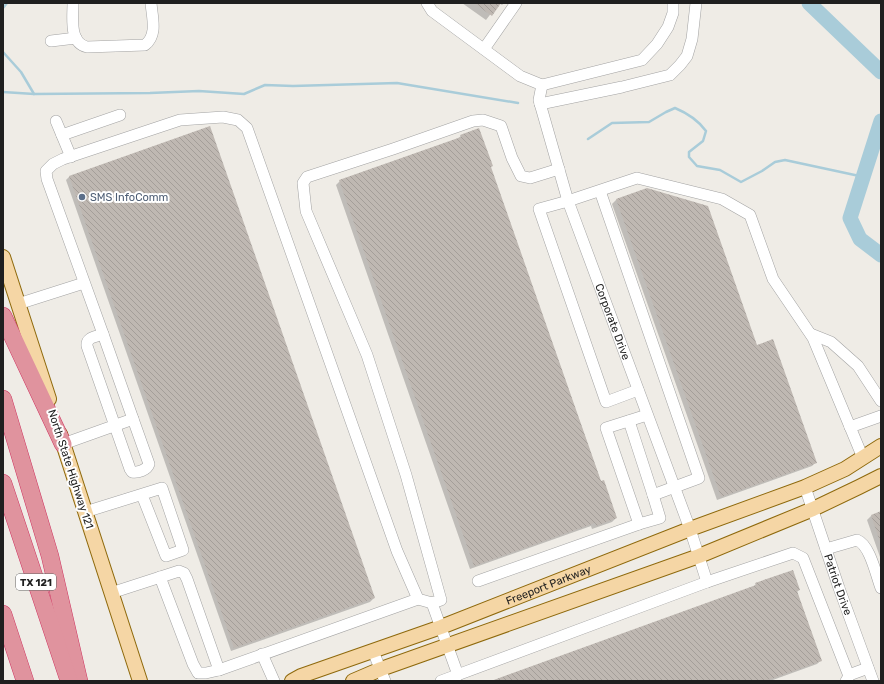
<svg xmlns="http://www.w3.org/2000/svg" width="884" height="684" font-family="Rubik,sans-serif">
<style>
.shadow{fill:#0003}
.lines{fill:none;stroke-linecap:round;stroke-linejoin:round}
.stream{stroke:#a9ccd9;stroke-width:2.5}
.river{stroke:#a9ccd9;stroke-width:15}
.building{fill:url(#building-back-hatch)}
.minor-casing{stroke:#a3a3a3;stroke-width:12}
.major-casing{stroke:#8e690c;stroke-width:16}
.highway-casing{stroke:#cd325f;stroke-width:18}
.minor{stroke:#fff;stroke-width:11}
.major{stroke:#f5d6a5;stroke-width:14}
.highway{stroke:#e0939e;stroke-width:17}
.service-dot{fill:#5c6f8a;stroke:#fff;stroke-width:1.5}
.labels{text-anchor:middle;stroke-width:4;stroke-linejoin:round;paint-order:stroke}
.shield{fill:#fff;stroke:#626262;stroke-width:1}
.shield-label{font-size:10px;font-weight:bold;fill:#1f1f1f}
.service-label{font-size:11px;fill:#4e5e75;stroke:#fff;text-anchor:start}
.street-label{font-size:11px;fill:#1f1f1f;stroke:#fff}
</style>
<defs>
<pattern id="building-back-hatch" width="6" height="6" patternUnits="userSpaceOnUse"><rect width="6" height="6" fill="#bfb8b2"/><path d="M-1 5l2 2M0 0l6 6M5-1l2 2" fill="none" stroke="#a49e99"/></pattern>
</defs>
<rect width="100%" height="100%" fill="#efece6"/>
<g class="shadow">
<polygon points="462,3 504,3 502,5 499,3 486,20"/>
<polygon points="461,136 490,167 601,482 616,518 612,522 592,529 591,526 470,569 336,185 340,181 457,139"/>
<polygon points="70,176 374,598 370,602 231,651 66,180"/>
<polygon points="647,189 756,347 816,462 812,466 717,500 612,204 616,200"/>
<polygon points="881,512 881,557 880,557 867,520 871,516"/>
<polygon points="756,584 799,590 797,592 821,660 817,664 770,681 492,681 752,588"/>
</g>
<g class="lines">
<g class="stream">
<polyline points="3,8 7,3"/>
<polyline points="3,52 21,72 34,94 150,93 199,91 244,94 265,85 293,86 397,83 518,103"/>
<polyline points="3,92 34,94"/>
<path d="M 588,139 L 612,123 L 649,122 L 666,112 L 675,108 C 687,113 698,120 706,131 L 703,141 L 689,152 L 689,157 L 697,166 L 720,170 L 741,182 L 762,171 L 775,162 L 785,160 L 864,177"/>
</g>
<g class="river">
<polyline points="809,3 881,72"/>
<polyline points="881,121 850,218 860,239 881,255"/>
</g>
</g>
<g class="building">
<polygon points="474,3 501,3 492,16"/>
<polygon points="210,126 375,598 234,648 69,176"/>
<polygon points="479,128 493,166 491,167 601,481 604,480 617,518 596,526 595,523 474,566 339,180 461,137 460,135"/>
<polygon points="647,188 708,206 757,345 773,339 817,463 721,497 616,199"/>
<polygon points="881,511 881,542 880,542 871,515"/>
<polygon points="793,570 800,590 797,591 822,661 765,681 491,681 756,585 755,583"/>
</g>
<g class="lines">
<g class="minor-casing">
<g id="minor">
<path d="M 73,3 C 73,18 69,43 87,47 L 145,45 C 158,35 152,17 151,3"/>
<polyline points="427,3 432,11 520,76 542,85 642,60 657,44 668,27 673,13 673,3"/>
<polyline points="51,41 76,38"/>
<polyline points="484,49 516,3"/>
<path id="s1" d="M 542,85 L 539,100 L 568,201 L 690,529 L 707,582"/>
<polyline points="540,104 622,87 670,75 680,65 687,56 692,39 696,3"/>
<polyline points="56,121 71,157"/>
<polyline points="62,135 120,115"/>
<polyline points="600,191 699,478 653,495 660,518 639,524 606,428 647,415"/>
<polyline points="18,304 84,283"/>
<polyline points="103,334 133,419"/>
<polyline points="811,334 831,342 858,366 881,401"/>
<polyline points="638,390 606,402 539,209 568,201 637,178 722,199 750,215 773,279 813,338 863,458"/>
<polyline points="629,421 653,495"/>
<polyline points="850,427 881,416"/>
<path d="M 63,444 L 133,419 L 149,464 C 147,470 138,473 132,472 L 130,469 L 87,346 C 86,337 96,337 103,334 L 47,179 L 46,171 L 53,164 L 63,159 L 180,120 L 223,117 L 238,120 L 247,128 L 397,551 L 418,599 L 432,603 L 441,600 L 406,475 L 367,355 L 306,211 L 303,183 L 307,177 L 393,149 L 473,121 L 483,120 L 501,126 L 512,158 L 521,176 L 530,178 L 559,169"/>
<path id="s2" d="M 805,487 L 839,588 L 873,681"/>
<polyline points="85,512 162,488 183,550 166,556 142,495"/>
<path d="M 826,549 L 857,540 C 870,545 876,575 881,588"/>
<polyline points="160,577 193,664 198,673 206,673 219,670"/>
<polyline points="478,581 639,524"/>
<polyline points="111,593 179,571 184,573 187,579 219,670 418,599"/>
<polyline points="432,603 458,675"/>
<polyline points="373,651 385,681"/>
<polyline points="262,654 274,681"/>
<polyline points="849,675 868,668"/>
<polyline points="441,681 707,582 793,553 803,558 849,676 846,681"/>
</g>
</g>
<g class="major-casing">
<g id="major">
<polyline points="3,257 49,399"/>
<polyline points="60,434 140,681"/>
<path id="s3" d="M 292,681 L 301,676 L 441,627 L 690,529 L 805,487 L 845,469 L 881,446"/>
<polyline points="353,681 381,669 699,556 813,509 859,487 881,476"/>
</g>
</g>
<g class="highway-casing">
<g id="highway">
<polyline points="3,316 63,444"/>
<polyline points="3,399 50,556 79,681"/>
<polyline points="3,483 69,681"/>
<polyline points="3,614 25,681"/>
</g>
</g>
<use href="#minor" class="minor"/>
<use href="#major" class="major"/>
<use href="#highway" class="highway"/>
</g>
<circle class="service-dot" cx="82" cy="197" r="4"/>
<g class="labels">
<rect class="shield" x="16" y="574" width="40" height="16" rx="3"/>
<g class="shield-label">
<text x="36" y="586">TX 121</text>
</g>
<g class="service-label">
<text x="90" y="201">SMS InfoComm</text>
</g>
<g class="street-label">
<text dy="4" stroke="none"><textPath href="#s1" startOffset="249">Corporate Drive</textPath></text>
<text transform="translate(71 469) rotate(72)" y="4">North State Highway 121</text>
<text dy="4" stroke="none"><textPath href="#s2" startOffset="103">Patriot Drive</textPath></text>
<text dy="4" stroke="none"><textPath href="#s3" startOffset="274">Freeport Parkway</textPath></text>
</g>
</g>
<rect width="884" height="684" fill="none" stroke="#1f1f1f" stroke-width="8"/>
</svg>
